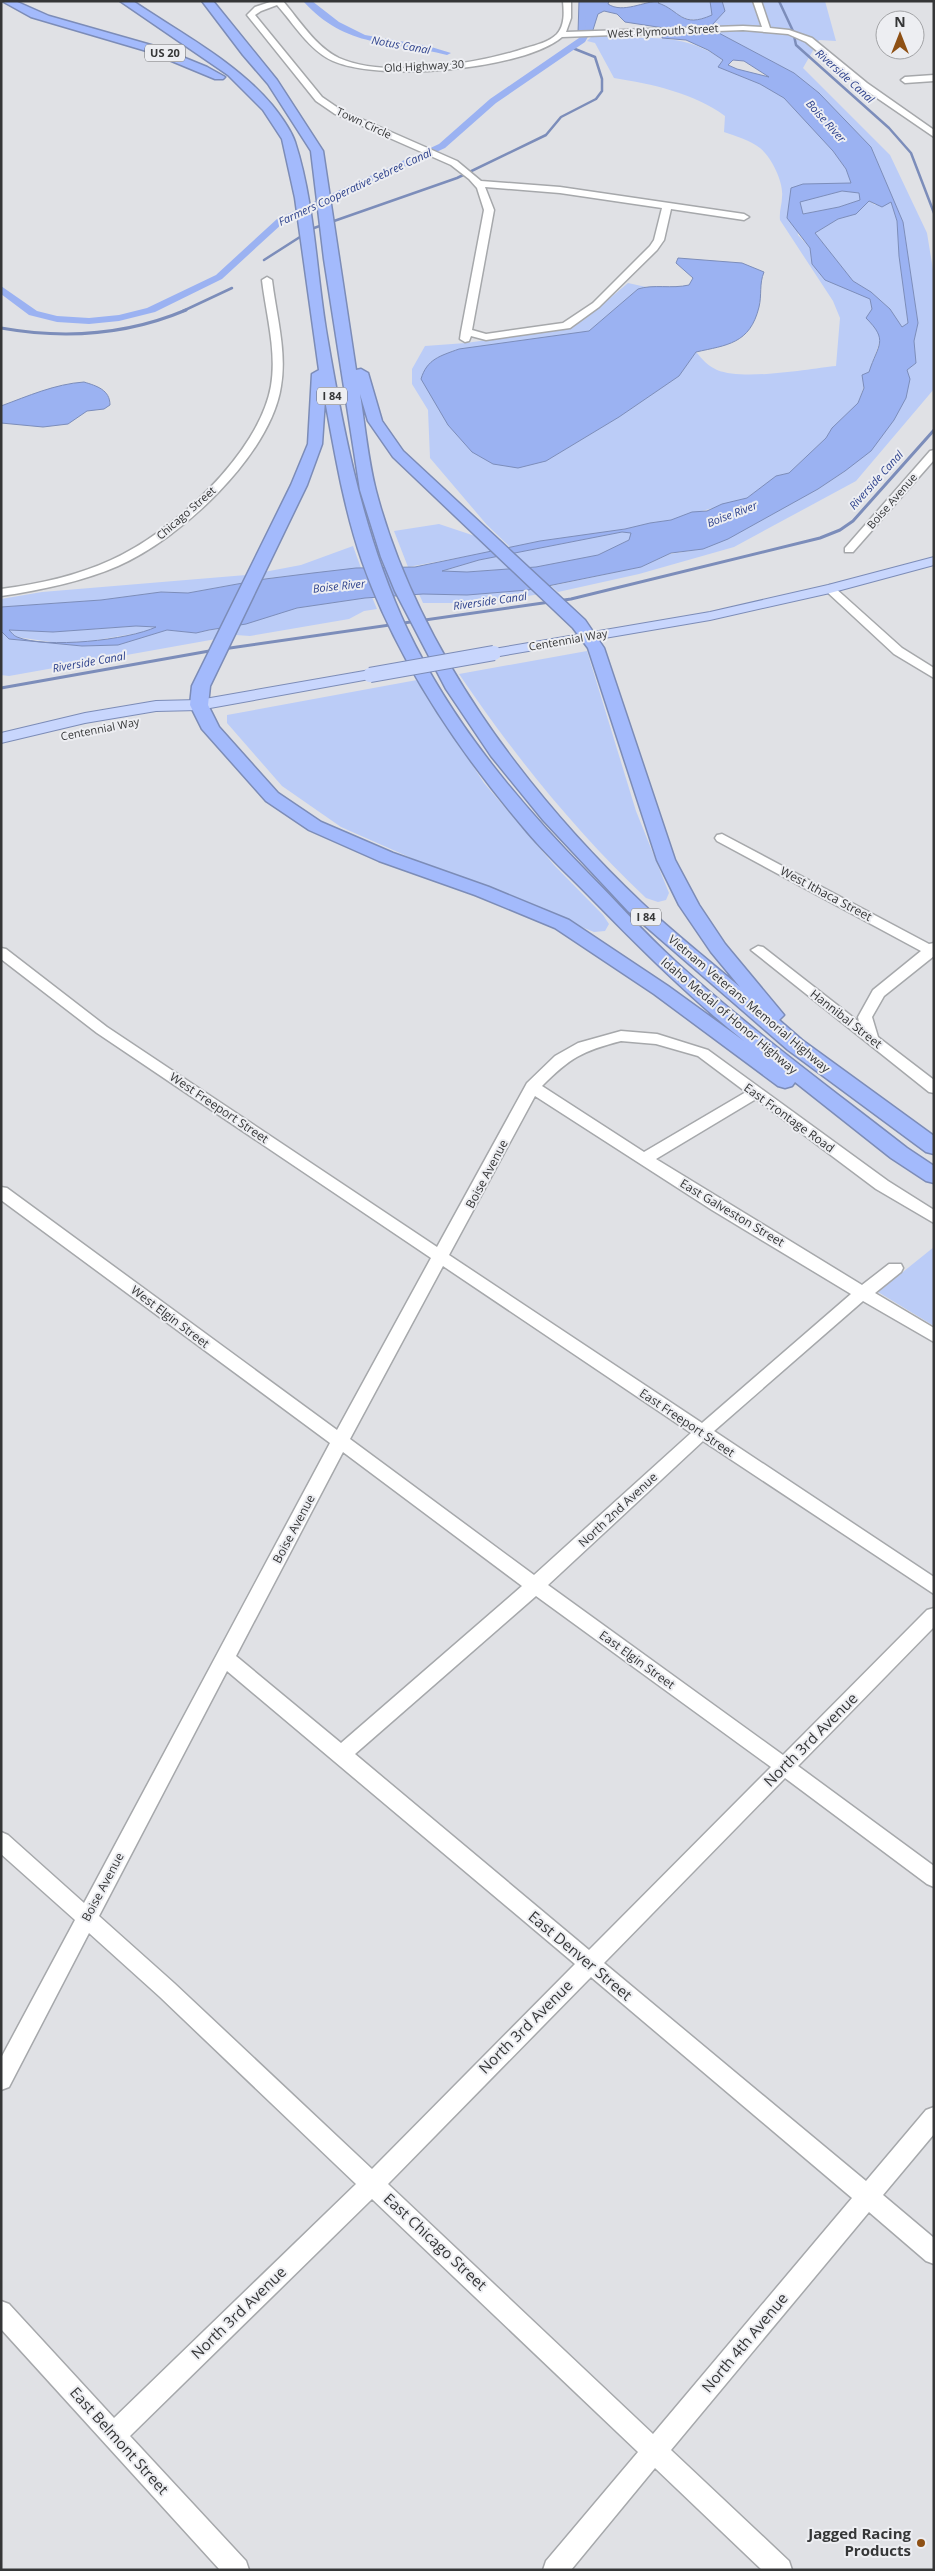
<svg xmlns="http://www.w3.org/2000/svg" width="935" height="2571" font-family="'Open Sans',sans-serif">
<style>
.green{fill:#bbccf7}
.water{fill:#9bb2f2;stroke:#7c8dba;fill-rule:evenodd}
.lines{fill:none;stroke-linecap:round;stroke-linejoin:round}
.stream-far1{stroke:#7c8dba;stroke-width:2.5}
.stream{stroke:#7c8dba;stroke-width:3}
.canal{fill:#9bb2f2;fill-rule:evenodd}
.minor-casing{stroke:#a6a8ab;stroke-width:3}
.major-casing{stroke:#7c8cb7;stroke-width:2}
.highway-casing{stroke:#7c8cb7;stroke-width:3}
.minor{fill:#fff;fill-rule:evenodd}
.major{fill:#c8d6fd;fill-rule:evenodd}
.highway{fill:#a3bafc;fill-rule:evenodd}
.major-bridge-casing{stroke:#7c8cb7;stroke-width:16;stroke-linecap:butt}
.major-bridge{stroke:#c8d6fd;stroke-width:14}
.poi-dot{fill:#8e5014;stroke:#edeef2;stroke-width:2}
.labels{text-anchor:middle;stroke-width:4;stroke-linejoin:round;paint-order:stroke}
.far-street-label{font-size:11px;fill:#353637;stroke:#edeef2}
.far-water-label{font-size:11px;font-style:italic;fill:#2f438d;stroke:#edeef2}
.shield{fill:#edeef2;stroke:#6c6d6f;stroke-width:1}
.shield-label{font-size:11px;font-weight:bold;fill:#353637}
.street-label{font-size:12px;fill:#353637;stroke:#edeef2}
.near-street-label{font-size:15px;fill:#353637;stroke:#edeef2}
.near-poi-label{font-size:15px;font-weight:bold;fill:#353637;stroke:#edeef2;text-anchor:end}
</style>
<rect width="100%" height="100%" fill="#e0e1e5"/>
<g class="green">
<path d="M 660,1 L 710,1 L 712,6 L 712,15 C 682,28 680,10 657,3 Z"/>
<polygon points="722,1 825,1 836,41 819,40 803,68 890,155 927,233 934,276 934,389 856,481 734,547 639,574 558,592 551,586 641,567 670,554 703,549 747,528 818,489 844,472 907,370 916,363 914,341 918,322 903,222 871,147 819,93 794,73 715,31 712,25 725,11"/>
<path d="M 618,35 L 619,38 C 660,38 687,35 723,60 L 719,67 L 760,84 L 784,98 L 833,151 L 846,169 L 852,184 L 791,188 L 798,235 L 810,248 L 812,264 L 870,299 L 872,309 L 866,318 L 879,331 L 881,338 L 858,403 L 832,428 L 826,438 L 789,473 L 776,476 L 747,498 L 671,520 L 650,523 L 625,529 L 540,541 L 511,548 L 487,525 L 430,458 L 428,410 L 412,384 L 412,369 L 425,346 L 466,343 L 570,328 L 585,319 L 628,283 L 646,287 L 638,289 L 589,331 L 572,335 L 546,461 L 619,417 L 679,376 L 696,352 C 702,359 708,366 717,370 C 744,381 807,369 836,366 L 840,318 L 833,301 L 780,220 C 779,211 782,205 782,197 C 784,182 771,157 760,148 C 750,140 735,136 724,132 L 725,116 C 694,93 652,84 614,78 L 595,43 L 587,41 L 592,36 Z"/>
<polygon points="842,191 859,193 860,200 839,207 802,214 800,201"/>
<polygon points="869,201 875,205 891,202 897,221 899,256 908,323 902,327 890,309 871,292 853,281 815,233 838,219 855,214"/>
<polygon points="439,524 481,538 495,551 408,567 394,531"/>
<polygon points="622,532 632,533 629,540 598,555 536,567 467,572 440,572 479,560"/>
<polygon points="353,546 361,568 261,579 264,572 301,565"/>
<polygon points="246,575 243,583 188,593 161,592 101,600 1,607 1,599 42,592"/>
<polygon points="535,588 541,594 478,603 423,603 419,594"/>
<polygon points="372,597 377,609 364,611 349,619 250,636 236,635 239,625 297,608"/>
<polygon points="136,626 157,627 144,632 91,641 58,643 17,637 8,630 53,632"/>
<polygon points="222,628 216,639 9,676 1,675 1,631 9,639 82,646 118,645 167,630 196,633"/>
<path d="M 587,651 L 636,811 L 669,893 L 666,900 L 658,902 L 646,898 C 575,831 514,755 459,674 Z"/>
<polygon points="417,680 484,783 554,865 603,915 609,924 605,931 594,932 418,861 341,827 282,786 227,723 227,715"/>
<polygon points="934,1247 934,1326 878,1292"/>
</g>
<g class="water">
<path d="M 579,1 L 609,1 L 608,4 C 623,14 644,1 660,1 L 658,3 C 680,10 681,29 712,15 L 710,1 L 722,1 L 725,11 L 712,25 L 715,31 L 794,73 L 819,93 L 871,147 L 903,222 L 918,323 L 914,341 L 916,363 L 907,370 L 910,379 L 906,398 L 894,420 L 871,451 L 845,471 L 818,489 L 728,539 L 703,549 L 671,553 L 641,567 L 528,590 L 467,595 L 423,594 L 365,598 L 297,608 L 246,624 L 209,630 L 196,633 L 167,630 L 118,645 L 82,646 L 9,639 L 1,631 L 1,607 L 101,600 L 161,592 L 188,593 L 265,579 L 313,573 L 356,568 L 415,567 L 540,541 L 625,529 L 650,523 L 671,520 L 692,512 L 707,511 L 722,504 L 747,498 L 776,476 L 789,473 L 826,438 L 832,428 L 858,403 L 864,388 L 862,375 L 869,372 C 878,344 889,341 866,318 L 872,309 L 870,299 L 825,280 L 812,264 L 810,248 L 787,218 L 791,188 L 803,184 L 851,183 L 846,169 L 833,151 L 784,98 L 760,84 L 718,67 L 723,60 L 708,50 L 686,40 L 662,38 L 664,28 L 625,22 L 617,14 L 604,11 L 598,14 L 592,33 L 578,33 ZM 733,60 L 744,61 L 769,77 L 737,69 L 728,65 ZM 842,191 L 859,193 L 860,200 L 839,207 L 803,214 L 800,202 ZM 869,201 L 882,207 L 891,202 L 897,221 L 899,256 L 908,323 L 902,327 L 890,309 L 871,292 L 853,281 L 815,233 L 838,219 L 856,214 ZM 622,532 L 631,533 L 629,540 L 598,555 L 536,567 L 467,572 L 442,571 L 479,560 ZM 136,626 L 156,627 C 129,640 46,649 17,637 C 14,636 11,632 9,630 L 53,632 Z"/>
<path d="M 678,258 L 742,263 L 764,272 C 759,284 762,295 759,307 C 750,344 727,345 696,352 L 679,376 L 619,417 L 546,461 L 518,468 L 493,464 L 472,452 L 448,425 L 421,379 C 427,359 440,356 459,349 L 589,331 L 638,289 C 653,284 672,289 689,285 L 693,278 L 676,263 Z"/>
<path d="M 84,382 C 97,386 110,390 110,405 L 104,409 L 87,411 L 68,424 L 43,427 L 1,423 L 1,406 C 28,396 55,384 84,382 Z"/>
</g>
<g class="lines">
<g class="stream-far1">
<polyline points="779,1 793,31 796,45 889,128 911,153 934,213"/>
<polyline points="264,260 314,228 457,178 546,135 561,117 596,99 602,91 602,79 595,57 570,47"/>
<polyline points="183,311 232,288"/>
</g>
<g class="stream">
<path d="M 1,328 C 63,339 127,335 186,310"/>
<polyline points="223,649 571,599 820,538 840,530 853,521 934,430"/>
<polyline points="1,688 215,650"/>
</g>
<g class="canal">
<path d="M 303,1 L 312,1 L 339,22 L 365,35 L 428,46 L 451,53 L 447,55 C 392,41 346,49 303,1 Z"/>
<polygon points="590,14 594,16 593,28 585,42 496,103 445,148 283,223 222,279 155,312 119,321 89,324 57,322 29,315 1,294 1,286 37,311 57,316 89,318 119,315 147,308 216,275 277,219 439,144 490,99 579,38 585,28 586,16"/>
</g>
<g class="minor-casing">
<g id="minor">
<path d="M 273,1 L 283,1 C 299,20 316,47 339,58 C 386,79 478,64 526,48 C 536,45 549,42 557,34 C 565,25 564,12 563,1 L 571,1 L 571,18 L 566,32 L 743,26 L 762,27 L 753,1 L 761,1 L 770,28 L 789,30 L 812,38 L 867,83 L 934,130 L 934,137 L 861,87 L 806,42 L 788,34 L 743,30 L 562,37 C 523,70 380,82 333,61 C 310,51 294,24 277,5 L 261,11 L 255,15 L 322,97 L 341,110 L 457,161 L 481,181 L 560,187 L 744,214 L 749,217 L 744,220 L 671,209 L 664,240 L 657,250 L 599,307 L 570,328 L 486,340 L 471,336 L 469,341 L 465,342 L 460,339 L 461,332 L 484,210 L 477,188 L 469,179 L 451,165 L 335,114 L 316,101 L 247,15 L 255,7 ZM 485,187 L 560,193 L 662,208 L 654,240 L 650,246 L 593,303 L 563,323 L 486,334 L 472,330 L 494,210 Z"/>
<polygon points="934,75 934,81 905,83 901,80 905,77"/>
<path d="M 267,277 L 272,280 C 276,314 287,351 281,386 C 271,455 180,539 118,566 C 81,582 41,590 1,596 L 1,589 C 39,584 76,576 111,560 C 172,533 259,454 271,386 C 277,351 266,314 262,280 Z"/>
<polygon points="934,450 934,460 853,552 845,552 845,548 930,451"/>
<polygon points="830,585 834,587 902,648 934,668 934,678 894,654 826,591 826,587"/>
<polygon points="722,834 929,944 934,943 934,956 884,996 872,1017 878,1037 934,1080 934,1093 929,1092 751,950 758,946 763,947 859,1022 858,1017 873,990 921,951 717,841 715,838 717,835"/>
<path d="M 1,948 L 6,949 L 107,1027 L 437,1247 L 527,1083 L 555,1056 L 578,1043 L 621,1031 L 657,1034 L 708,1050 L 888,1181 L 934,1210 L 934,1223 L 876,1189 L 756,1099 L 656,1159 L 862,1285 L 889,1264 L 901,1264 L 903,1268 L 901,1272 L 875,1293 L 934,1328 L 934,1342 L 863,1301 L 714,1431 L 934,1577 L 934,1594 L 703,1441 L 548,1585 L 783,1755 L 927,1610 L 934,1608 L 934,1627 L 798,1766 L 934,1866 L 934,1887 L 927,1884 L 785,1778 L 604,1963 L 866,2181 L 926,2110 L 934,2107 L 934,2134 L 883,2195 L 934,2238 L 934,2264 L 926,2261 L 869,2212 L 671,2450 L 789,2561 L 792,2570 L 762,2570 L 655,2468 L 571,2570 L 543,2570 L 546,2561 L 638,2452 L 372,2199 L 130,2436 L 246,2561 L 249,2570 L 220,2570 L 1,2329 L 1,2301 L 9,2304 L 114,2418 L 356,2184 L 160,1997 L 89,1933 L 9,2087 L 1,2090 L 1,2058 L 75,1920 L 1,1854 L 1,1832 L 8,1835 L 84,1903 L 330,1443 L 1,1200 L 1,1187 L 7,1188 L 337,1430 L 431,1258 L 97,1033 L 1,959 ZM 621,1041 L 656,1044 L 698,1056 L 746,1092 L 644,1152 L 542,1086 C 570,1058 582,1051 621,1041 ZM 535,1096 L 712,1210 L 851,1294 L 702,1423 L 449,1255 ZM 443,1266 L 691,1433 L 534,1575 L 350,1439 ZM 343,1452 L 522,1586 L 341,1743 L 236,1656 ZM 536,1596 L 771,1767 L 589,1950 L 355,1754 ZM 227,1671 L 575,1964 L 372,2169 L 174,1983 L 99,1916 ZM 591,1977 L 852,2198 L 653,2434 L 388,2184 Z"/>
</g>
</g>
<g class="major-casing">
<g id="major">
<polygon points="934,557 934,565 830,593 710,620 494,657 487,653 494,649 710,612 828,585"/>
<polygon points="370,670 375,672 378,675 375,678 199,710 156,711 85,723 1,743 1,733 85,713 156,701 199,700"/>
</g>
</g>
<g class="highway-casing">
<g id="highway">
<polygon points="2,1 15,1 49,16 158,47 207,67 225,77 223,79 215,79 150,52 31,17"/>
<path d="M 120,1 L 133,1 C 180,33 235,61 272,105 C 280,115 291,130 295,142 C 315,204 316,272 327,336 C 344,436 364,537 407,629 C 451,721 517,801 588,873 C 617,902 644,933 675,961 C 748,1028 829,1087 907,1148 L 934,1166 L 934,1183 L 926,1181 L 891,1158 L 795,1082 L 792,1086 L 785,1088 L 778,1086 L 654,994 L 555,928 L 475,895 L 379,861 L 309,830 L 266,801 L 202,729 L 190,705 L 192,686 L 291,485 L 308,444 L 312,374 L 319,370 L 295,198 L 282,139 L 263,110 L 228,75 ZM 325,400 C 335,454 344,509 362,561 C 396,658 457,749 523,827 C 544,853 570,876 594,901 C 642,950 690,998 744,1041 L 668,986 L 569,920 L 489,887 L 393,853 L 321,822 L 278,793 L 219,727 L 208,705 L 210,686 L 307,485 L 322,444 Z"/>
<path d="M 202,1 L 213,1 L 277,80 L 323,151 L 356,370 L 361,369 L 368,373 L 382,421 L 403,451 L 585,620 L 604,648 L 675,860 L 699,905 L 725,944 L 784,1015 L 779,1020 L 802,1040 L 934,1136 L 934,1154 L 926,1152 L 788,1050 L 628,911 L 543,820 L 491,756 L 446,689 L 395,591 L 381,557 L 360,490 L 324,259 L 311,151 L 268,84 L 243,55 ZM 360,394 L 368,421 L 393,457 L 573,628 L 588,648 L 657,860 L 679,905 L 711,952 L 740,987 C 707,959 673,932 642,903 C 526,793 417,647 376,491 C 368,460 365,426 360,394 Z"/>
</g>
</g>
<use href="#minor" class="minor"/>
<use href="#major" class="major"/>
<use href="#highway" class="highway"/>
<g class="major-bridge-casing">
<polyline id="major-bridge" points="370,675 494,653"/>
</g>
<use href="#major-bridge" class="major-bridge"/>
</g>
<circle class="poi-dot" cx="921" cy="2543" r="5"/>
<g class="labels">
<g class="far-street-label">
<text transform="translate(663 31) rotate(-3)" y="4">West Plymouth Street</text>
<text transform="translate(424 66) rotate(-3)" y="4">Old Highway 30</text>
<text transform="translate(364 123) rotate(25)" y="4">Town Circle</text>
<text transform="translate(892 501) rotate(-49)" y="4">Boise Avenue</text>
<text transform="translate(186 513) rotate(-41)" y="4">Chicago Street</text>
<text transform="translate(568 640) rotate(-10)" y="4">Centennial Way</text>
<text transform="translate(100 729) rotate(-11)" y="4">Centennial Way</text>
</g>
<g class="far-water-label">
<text transform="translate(401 45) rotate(10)" y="4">Notus Canal</text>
<text transform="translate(845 76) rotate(42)" y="4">Riverside Canal</text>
<text transform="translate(826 121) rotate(48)" y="4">Boise River</text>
<text transform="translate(355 187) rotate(-25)" y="4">Farmers Cooperative Sebree Canal</text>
<text transform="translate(876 480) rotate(-48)" y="4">Riverside Canal</text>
<text transform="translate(732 514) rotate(-21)" y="4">Boise River</text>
<text transform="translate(339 586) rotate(-6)" y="4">Boise River</text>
<text transform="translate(490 601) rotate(-8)" y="4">Riverside Canal</text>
<text transform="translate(89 662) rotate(-10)" y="4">Riverside Canal</text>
</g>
<g class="shield">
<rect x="145" y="44.5" width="40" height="17" rx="4"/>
<rect x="317" y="387.5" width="30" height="17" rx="4"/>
<rect x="631" y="908.5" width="30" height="17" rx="4"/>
</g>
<g class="shield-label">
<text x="165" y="57">US 20</text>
<text x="332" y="400">I 84</text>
<text x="646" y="921">I 84</text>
</g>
<g class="street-label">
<text transform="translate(826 894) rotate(28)" y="4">West Ithaca Street</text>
<text transform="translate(749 1004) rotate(40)" y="4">Vietnam Veterans Memorial Highway</text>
<text transform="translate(729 1016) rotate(40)" y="4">Idaho Medal of Honor Highway</text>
<text transform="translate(846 1019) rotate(38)" y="4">Hannibal Street</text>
<text transform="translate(219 1108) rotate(34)" y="4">West Freeport Street</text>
<text transform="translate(789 1118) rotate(36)" y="4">East Frontage Road</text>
<text transform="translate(487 1174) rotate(-62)" y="4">Boise Avenue</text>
<text transform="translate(732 1213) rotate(31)" y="4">East Galveston Street</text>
<text transform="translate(170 1317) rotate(37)" y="4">West Elgin Street</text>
<text transform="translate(687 1423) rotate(34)" y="4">East Freeport Street</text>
<text transform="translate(618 1510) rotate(-43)" y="4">North 2nd Avenue</text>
<text transform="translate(294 1529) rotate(-62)" y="4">Boise Avenue</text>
<text transform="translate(637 1660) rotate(36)" y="4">East Elgin Street</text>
<text transform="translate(103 1887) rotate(-62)" y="4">Boise Avenue</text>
</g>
<g class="near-street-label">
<text transform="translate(811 1740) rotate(-45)" y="5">North 3rd Avenue</text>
<text transform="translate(580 1956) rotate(40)" y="5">East Denver Street</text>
<text transform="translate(526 2027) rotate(-45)" y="5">North 3rd Avenue</text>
<text transform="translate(435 2242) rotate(43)" y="5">East Chicago Street</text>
<text transform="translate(239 2313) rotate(-44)" y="5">North 3rd Avenue</text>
<text transform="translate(745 2343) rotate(-50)" y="5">North 4th Avenue</text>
<text transform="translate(119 2441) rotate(48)" y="5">East Belmont Street</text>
</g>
<g class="near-poi-label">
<text x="911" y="2539">Jagged Racing<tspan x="911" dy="17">Products</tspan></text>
</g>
</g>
<rect width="935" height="2571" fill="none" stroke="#353637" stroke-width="5"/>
<g transform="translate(900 35)"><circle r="24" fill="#edeef2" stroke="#a3a4a7"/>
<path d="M0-4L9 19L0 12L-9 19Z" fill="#8e5014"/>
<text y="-8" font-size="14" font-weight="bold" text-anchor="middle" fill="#353637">N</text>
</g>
</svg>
